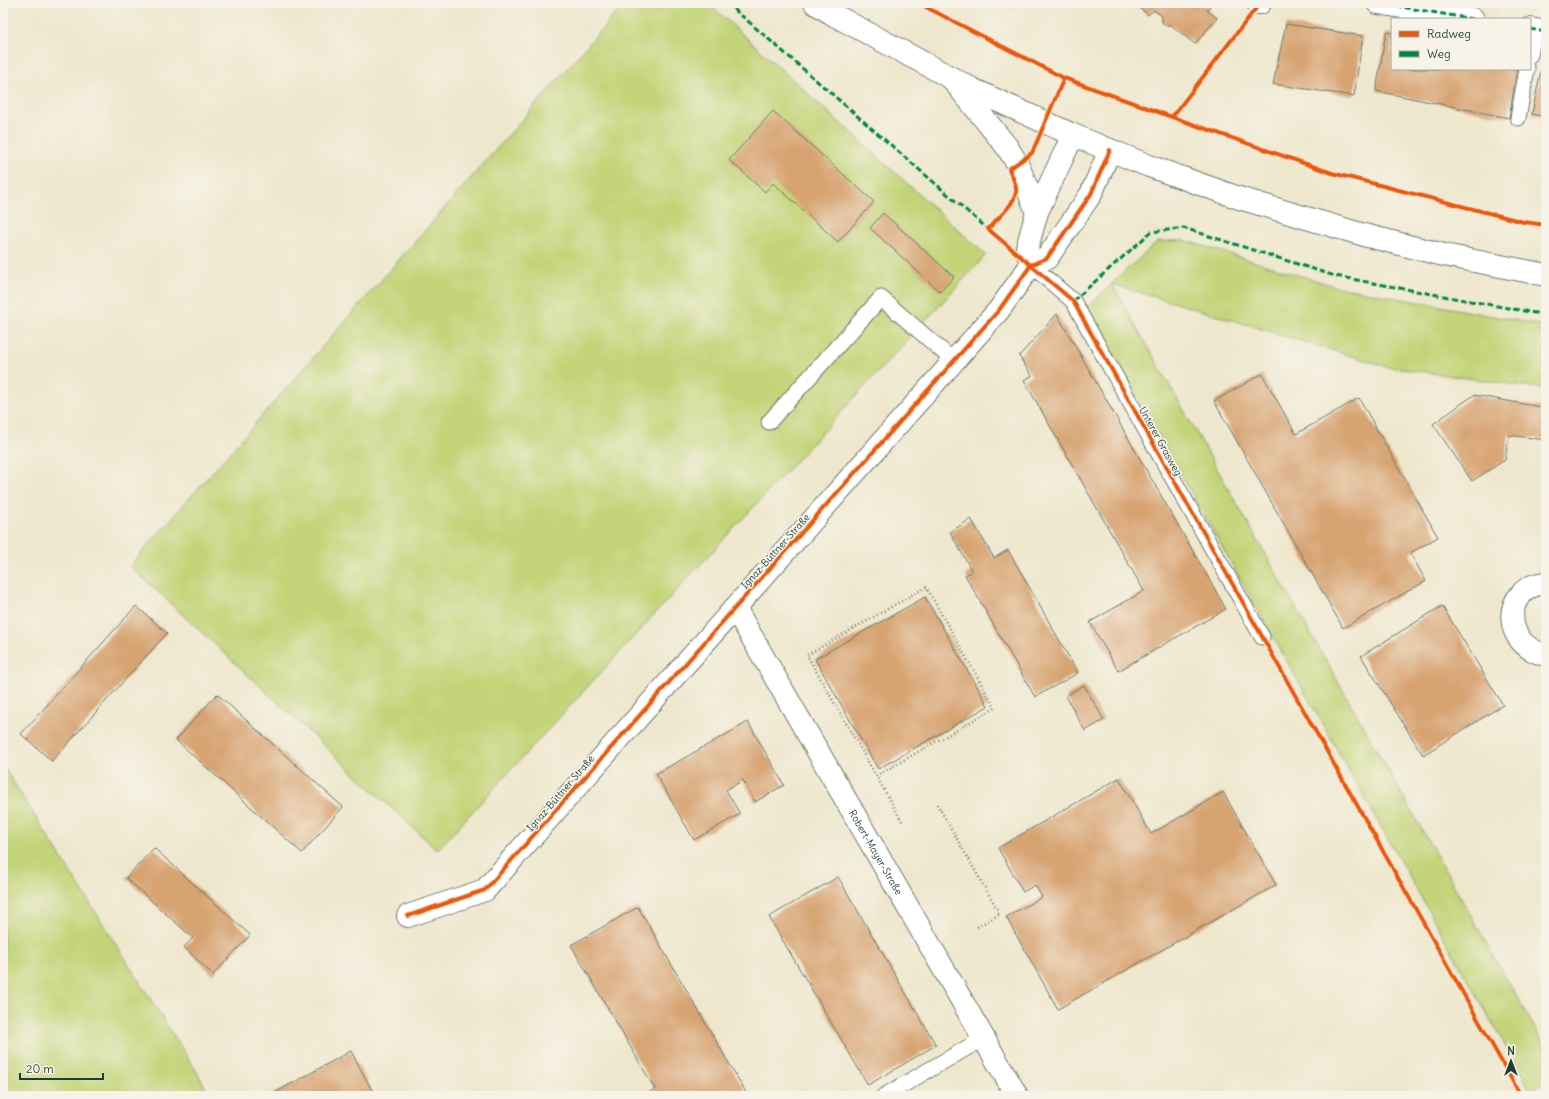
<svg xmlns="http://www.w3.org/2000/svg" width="1549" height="1099" font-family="Delius,sans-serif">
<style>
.green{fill:#c2d477;stroke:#708856}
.building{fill:#d7a371}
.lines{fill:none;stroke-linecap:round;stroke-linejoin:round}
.service-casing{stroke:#67786a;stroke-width:17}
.minor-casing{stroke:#67786a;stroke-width:24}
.tertiary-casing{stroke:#67786a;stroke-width:24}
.path{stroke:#67786a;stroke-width:2.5;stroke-dasharray:1 3;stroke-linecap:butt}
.service{stroke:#fff;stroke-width:15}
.minor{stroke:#fff;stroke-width:22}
.tertiary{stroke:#fff;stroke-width:22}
.quiet{stroke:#00873e;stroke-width:3;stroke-dasharray:6 3;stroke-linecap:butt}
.cycleway-casing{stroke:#f7f3e8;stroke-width:6}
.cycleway{stroke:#e8590c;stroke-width:4}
.labels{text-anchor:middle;stroke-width:3.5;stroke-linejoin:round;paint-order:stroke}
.street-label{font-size:10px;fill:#1f3d34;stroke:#f7f3e8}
</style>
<rect width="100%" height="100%" fill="#f7f3e8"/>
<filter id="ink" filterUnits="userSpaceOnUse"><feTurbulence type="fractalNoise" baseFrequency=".025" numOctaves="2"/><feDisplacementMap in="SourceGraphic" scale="8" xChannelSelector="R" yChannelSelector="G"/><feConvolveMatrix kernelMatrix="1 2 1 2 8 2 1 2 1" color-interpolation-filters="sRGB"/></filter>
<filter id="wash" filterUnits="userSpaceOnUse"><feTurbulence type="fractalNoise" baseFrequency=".012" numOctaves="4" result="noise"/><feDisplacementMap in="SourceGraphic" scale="16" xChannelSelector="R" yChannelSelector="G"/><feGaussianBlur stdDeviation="0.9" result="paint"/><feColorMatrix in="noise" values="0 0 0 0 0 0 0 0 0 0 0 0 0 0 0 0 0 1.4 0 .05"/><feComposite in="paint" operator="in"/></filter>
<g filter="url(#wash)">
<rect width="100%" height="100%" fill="#eee7cd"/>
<g class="green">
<polygon points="625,3 708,3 986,255 437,850 130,566"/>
<polygon points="1184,240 1334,286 1546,326 1546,389 1388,367 1112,284 1546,1048 1546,1081 1531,1091 1087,309 1112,283 1157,242"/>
<polygon points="3,766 198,1074 210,1096 3,1096"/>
</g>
<g id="blocks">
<g class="building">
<polygon points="1134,3 1207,3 1210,6 1207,10 1217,18 1195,44 1171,25 1166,25 1162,22 1162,16 1154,10 1148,15"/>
<polygon points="1286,24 1363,36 1354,96 1273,84"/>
<polygon points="1386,32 1392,33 1392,69 1517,69 1509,118 1376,91"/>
<polygon points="1543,60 1546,61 1546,117 1532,114"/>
<polygon points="773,111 874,202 838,242 773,183 765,192 729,160"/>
<polygon points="883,213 954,277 940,292 870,228"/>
<polygon points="1057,314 1226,609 1118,671 1090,622 1144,591 1024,380 1032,376 1019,356"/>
<polygon points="1262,374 1296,434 1359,398 1438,537 1410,553 1426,581 1343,628 1214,401"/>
<polygon points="1474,395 1546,408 1546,440 1509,435 1505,460 1472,481 1433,424"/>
<polygon points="971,519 994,558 1008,550 1078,673 1035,697 965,575 972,571 950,532"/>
<polygon points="925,597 988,706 878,769 815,659"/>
<polygon points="136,606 167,633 52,761 21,734"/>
<polygon points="1442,606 1503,705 1423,755 1361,656"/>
<polygon points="1084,685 1104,720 1085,731 1066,696"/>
<polygon points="217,694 343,807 302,853 176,740"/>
<polygon points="748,722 784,785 755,802 743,780 726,790 740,814 694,840 656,774"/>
<polygon points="1119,778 1151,834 1223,792 1276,885 1058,1009 1006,917 1042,897 1035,885 1023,892 998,848"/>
<polygon points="154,848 250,935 213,975 184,947 193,938 126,878"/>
<polygon points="838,877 936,1045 868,1085 769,917"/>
<polygon points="638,907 748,1096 643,1096 655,1089 571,945"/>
<polygon points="351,1051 375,1096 272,1096 271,1095"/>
</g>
</g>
</g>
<g filter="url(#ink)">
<use href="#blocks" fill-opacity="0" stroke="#67786a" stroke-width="1"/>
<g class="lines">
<g class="service-casing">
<g id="service">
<polyline points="1530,55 1535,29"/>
<polyline points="1518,118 1527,69"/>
<polyline points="1031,265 1073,301 1262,637"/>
<polyline points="769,422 881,298 954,361"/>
<polyline points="884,1096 984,1038"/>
</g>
</g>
<g class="minor-casing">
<g id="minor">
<polyline points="1258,3 1260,3"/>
<polyline points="1378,3 1473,19"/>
<polyline points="1530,29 1546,32"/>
<polyline points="953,80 1007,147 1017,163 1037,212"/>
<polyline points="1031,265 1027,248 1037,212 1073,135"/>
<path d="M 1546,583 C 1502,586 1500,645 1546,655"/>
<path id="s1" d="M 735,608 L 1017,1096"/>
<polyline points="408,916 485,890 999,310 1031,265 1047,258 1091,194 1110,150"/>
</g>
</g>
<g class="tertiary-casing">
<polyline id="tertiary" points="815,3 834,15 974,90 1073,135 1149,166 1239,198 1364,235 1444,255 1546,275"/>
</g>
<g class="path">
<polyline points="876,776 995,708 926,587 807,655 903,823"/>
<polyline points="937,804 1000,914 975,928"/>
</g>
<use href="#service" class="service"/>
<use href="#minor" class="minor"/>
<use href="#tertiary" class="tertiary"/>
<g class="quiet">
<polyline points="727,3 990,231"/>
<polyline points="1378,3 1473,19"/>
<polyline points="1530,29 1546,32"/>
<polyline points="1073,301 1151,232 1184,228 1335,276 1546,315"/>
</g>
<g class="cycleway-casing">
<g id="cycleway">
<polyline points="918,3 1064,78 1172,117 1332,173 1524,222 1546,225"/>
<path d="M 1064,78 L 1032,153 L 1009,169 C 1012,176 1017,184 1016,192 C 1015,204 996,220 988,229 L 1073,301 L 1521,1096"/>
<polyline points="1172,117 1260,3"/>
<polyline points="408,916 485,890 999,310 1031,265 1047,258 1091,194 1110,150"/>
</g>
</g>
<use href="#cycleway" class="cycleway"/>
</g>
</g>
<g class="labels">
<g class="street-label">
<text transform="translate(1161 441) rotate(61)" y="4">Unterer Grasweg</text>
<text transform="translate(775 551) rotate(-48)" y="4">Ignaz-Büttner-Straße</text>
<text transform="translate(560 793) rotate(-49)" y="4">Ignaz-Büttner-Straße</text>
<text dy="4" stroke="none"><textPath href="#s1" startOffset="282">Robert-Mayer-Straße</textPath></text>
</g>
</g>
<rect width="1549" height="1099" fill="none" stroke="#f7f3e8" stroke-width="16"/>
<rect x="1391" y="18" width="140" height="52" fill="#f7f3e8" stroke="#a1aaa0"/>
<rect x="1399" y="31" width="20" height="6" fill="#e8590c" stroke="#a1aaa0"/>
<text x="1427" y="38" font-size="12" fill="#1f3d34">Radweg</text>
<rect x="1399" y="51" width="20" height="6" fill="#00873e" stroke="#a1aaa0"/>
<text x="1427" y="58" font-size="12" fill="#1f3d34">Weg</text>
<g transform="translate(1511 1061)" stroke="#f7f3e8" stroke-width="3" paint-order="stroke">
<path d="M0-3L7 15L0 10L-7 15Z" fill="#1f3d34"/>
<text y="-6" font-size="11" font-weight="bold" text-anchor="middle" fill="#1f3d34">N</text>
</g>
<path d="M20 1073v6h83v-6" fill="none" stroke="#1f3d34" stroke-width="2"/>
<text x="26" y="1073" font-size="12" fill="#1f3d34" stroke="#f7f3e8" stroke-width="3" paint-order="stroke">20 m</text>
</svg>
